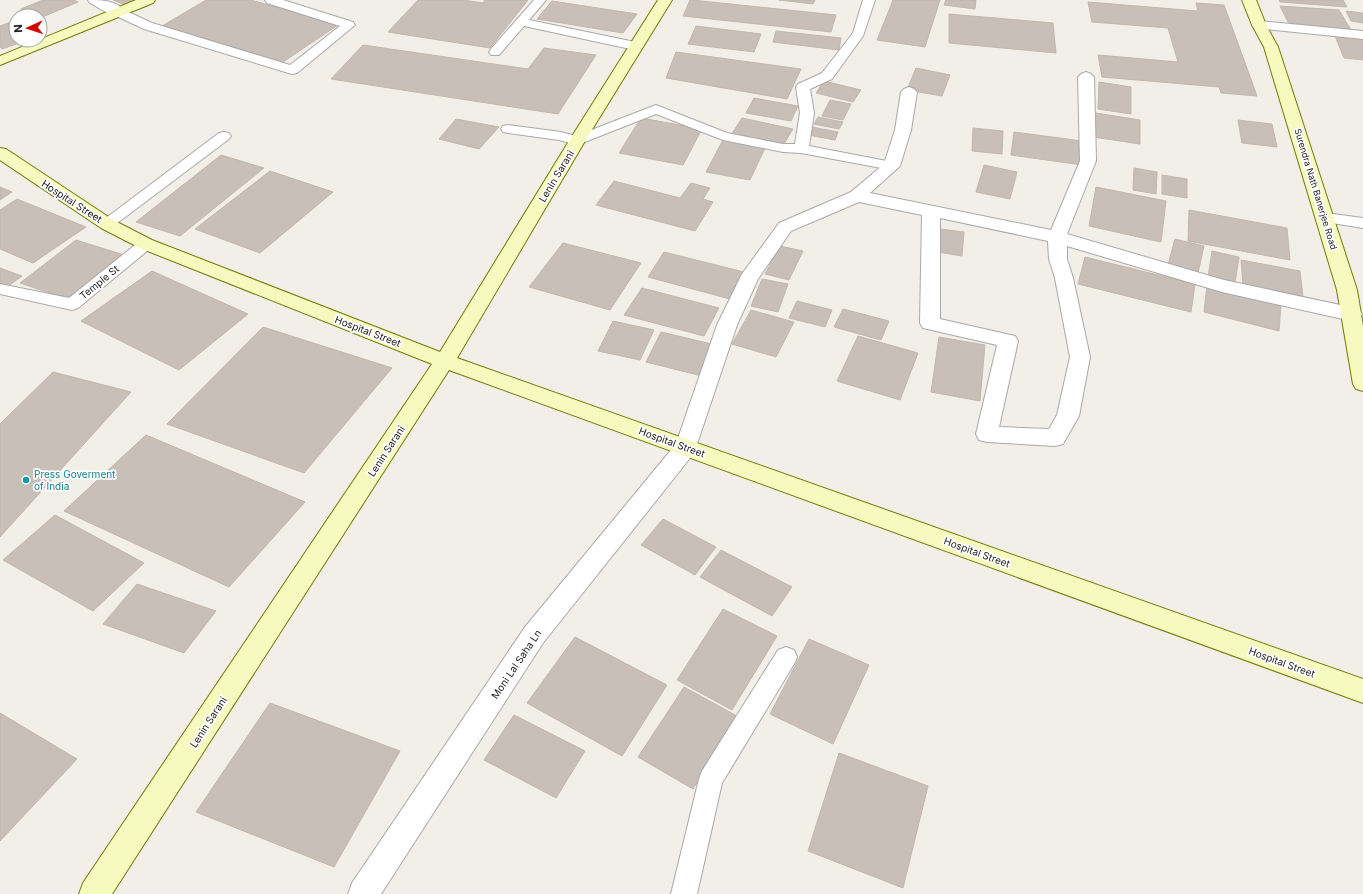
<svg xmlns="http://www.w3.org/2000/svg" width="1363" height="894" font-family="Inter,sans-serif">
<rect width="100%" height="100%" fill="#f2efe9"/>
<g fill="#c7bfb8" stroke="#c4b6ab">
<polygon points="43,0 74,0 78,2 40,18 40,16 35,16 21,9"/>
<polygon points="113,0 137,0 125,5"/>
<polygon points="206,0 251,0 338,25 283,62 162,26"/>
<polygon points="418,0 463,0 483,3 485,0 528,0 490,48 388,32"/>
<polygon points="690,0 692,0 836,15 831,32 683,16"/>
<polygon points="779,0 815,0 813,4"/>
<polygon points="893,0 940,0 925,47 877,40"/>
<polygon points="946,0 976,0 975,9 944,5"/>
<polygon points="1279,0 1343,0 1347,7 1280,2"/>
<polygon points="552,1 637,14 623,33 537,19"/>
<polygon points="1088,2 1198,11 1196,3 1224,5 1257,96 1221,93 1219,87 1102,77 1098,55 1178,62 1168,28 1092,22"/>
<polygon points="1280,6 1339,10 1351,30 1290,26"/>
<polygon points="1346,11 1363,13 1363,23 1351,21"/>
<polygon points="949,14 1053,23 1056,53 949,43"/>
<polygon points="16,20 16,40 28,40 2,49 0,47 0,26"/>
<polygon points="696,26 761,34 754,52 688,44"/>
<polygon points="776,31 841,38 839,50 773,42"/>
<polygon points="1335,36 1363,39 1363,60 1344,58"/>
<polygon points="363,45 528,69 544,48 596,55 558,114 331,79"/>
<polygon points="676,52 801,69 787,99 666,78"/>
<polygon points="916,68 950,75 942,96 907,90"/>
<polygon points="824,81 861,90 853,102 816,93"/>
<polygon points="1099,82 1131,87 1131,114 1098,109"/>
<polygon points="754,98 798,106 791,121 746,113"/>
<polygon points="830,100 851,104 843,120 822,116"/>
<polygon points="1096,113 1140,120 1140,144 1093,137"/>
<polygon points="818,117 843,122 839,129 814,124"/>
<polygon points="641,118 702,129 683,165 619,153"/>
<polygon points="742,118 793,129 782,147 731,135"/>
<polygon points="456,119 499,127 479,149 439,139"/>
<polygon points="1238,120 1272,124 1277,147 1242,143"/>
<polygon points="812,127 838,132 835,140 808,135"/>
<polygon points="973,128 1003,131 1002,154 972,151"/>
<polygon points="1014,132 1082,141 1082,165 1011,155"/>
<polygon points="724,138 766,146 750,180 706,172"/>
<polygon points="221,155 264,168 180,236 136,222"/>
<polygon points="984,165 1017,172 1010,199 976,192"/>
<polygon points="1134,168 1157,172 1156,194 1133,190"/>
<polygon points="270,171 333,192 260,253 195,229"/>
<polygon points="1162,175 1187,179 1187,198 1162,194"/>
<polygon points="614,181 680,198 691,183 710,188 703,199 713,202 695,231 596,205"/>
<polygon points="0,187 12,192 0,200"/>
<polygon points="1096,187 1166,201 1161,242 1089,226"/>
<polygon points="17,199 86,227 33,263 0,249 0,210"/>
<polygon points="1189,210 1287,228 1290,260 1188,241"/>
<polygon points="940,229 964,232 962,256 938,252"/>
<polygon points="1175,239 1204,246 1198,273 1168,265"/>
<polygon points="76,240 137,259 82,304 20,283"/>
<polygon points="563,243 641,263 610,310 529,287"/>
<polygon points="780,246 803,251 789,280 765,274"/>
<polygon points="1212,251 1239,257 1235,283 1208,277"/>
<polygon points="664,252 744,272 730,299 648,277"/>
<polygon points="1085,257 1195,284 1191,312 1078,284"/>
<polygon points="1241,260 1300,271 1303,297 1243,285"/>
<polygon points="0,268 22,276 0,292"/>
<polygon points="152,271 248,314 179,370 81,321"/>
<polygon points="762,279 788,284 778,312 751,306"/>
<polygon points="1207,286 1281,305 1279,331 1204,312"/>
<polygon points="642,288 719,308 704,336 624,315"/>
<polygon points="797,301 832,310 825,327 789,318"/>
<polygon points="843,309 889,321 881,340 834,327"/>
<polygon points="751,310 794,322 776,357 732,344"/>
<polygon points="613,321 654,330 640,360 598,351"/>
<polygon points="263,327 392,368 304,473 167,424"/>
<polygon points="661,332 716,345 702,376 646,362"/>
<polygon points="858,336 918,353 900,400 837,381"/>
<polygon points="939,337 985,345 980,401 931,392"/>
<polygon points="53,372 131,392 0,537 0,424"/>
<polygon points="146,435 305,502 229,587 64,511"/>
<polygon points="55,515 144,563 93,611 3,560"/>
<polygon points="663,519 716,547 695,575 641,545"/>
<polygon points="721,550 792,587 772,616 700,577"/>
<polygon points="137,584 216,611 184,653 103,624"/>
<polygon points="723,609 777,636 732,710 677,680"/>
<polygon points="575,637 667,685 622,756 527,703"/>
<polygon points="809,639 869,665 833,744 770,714"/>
<polygon points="684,687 737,716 693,789 638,757"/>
<polygon points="270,703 400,751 334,867 196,812"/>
<polygon points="0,713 77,759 0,841"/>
<polygon points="514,715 585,751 556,798 484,760"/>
<polygon points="839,753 928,786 903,888 808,851"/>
</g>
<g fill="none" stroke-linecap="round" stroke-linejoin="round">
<defs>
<g id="lane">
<polygon points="265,0 283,0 353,22 355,25 297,73 292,74 144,29 114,15 112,12 114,9 122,9 152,23 290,65 340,26 267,3"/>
<polygon points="534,0 546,0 529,20 635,42 639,43 641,46 639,49 635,50 524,26 499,55 491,55 489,52 491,49"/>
<polygon points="863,0 875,0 863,36 832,79 810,89 814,113 809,146 897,163 899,166 897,169 892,170 801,153 783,152 723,140 656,114 577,145 559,140 508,133 503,132 501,129 503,126 508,125 561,132 576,136 656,105 727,133 783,144 795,144 800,113 796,87 798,84 822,73 853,33"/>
<polygon points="224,132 229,133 231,136 229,139 112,227 107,229 102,227 99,224 102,221 219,133"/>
<polygon points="1325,213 1363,218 1363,228 1320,221 1317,218 1320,215"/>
<polygon points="146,239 152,241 154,244 152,247 78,308 72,310 0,294 0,284 69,298 140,241"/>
<polygon points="786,647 794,650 797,657 794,664 722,783 697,894 671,894 699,779 702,771 778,650"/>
</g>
<g id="street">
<path d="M88 0C101 0 117 0 125 12L123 15C112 18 100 8 90 3Z"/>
<polygon points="1259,21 1363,31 1363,39 1254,28 1252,25 1254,22"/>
<path d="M1086 72 1091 74 1094 77 1096 161 1067 234 1224 280 1359 309 1362 314 1359 319 1352 321 1222 292 1067 246V259L1073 278 1090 357 1079 416 1063 444 1055 446 987 442 979 440 976 434 997 345 923 328 920 323 922 215 859 202 791 231 758 279 737 325 694 453 543 643 381 894H348L352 883 525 627 676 444 717 325 742 274 779 223 851 192 884 164 895 130 901 92 904 89 909 87 914 89 917 92 911 130 900 166 870 193 1051 230 1080 161 1078 77 1081 74ZM940 218 1048 241 1049 259 1055 278 1070 357 1057 415 1049 429 999 427 1018 341 1015 336 940 319Z"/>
</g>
<g id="secondary">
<polygon points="136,0 155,0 153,3 0,65 0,56"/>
<polygon points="658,0 672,0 585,141 457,358 1363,679 1363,703 449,370 112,894 79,894 83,883 432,364 140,248 101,228 0,160 0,148 6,149 113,220 152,240 440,352 569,141"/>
<polygon points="1242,0 1256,0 1266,25 1278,47 1357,290 1363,326 1363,391 1356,389 1353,384 1337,290 1264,47 1252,25"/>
</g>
</defs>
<use href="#lane" stroke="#a9a9a9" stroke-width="2"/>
<use href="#street" stroke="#a9a9a9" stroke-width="2"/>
<use href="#secondary" stroke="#707d05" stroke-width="2"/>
<use href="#lane" fill="#fff" fill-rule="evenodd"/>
<use href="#street" fill="#fff" fill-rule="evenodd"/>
<use href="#secondary" fill="#f7fabf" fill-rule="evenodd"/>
</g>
<circle fill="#0f9aa8" stroke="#fff" stroke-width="1.5" cx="26" cy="480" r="4"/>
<g text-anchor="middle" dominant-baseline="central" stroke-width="3.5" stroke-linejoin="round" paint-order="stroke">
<g font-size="9" fill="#222" stroke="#fff">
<text transform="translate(1316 189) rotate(73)">Surendra Nath Banerjee Road</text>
</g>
<g font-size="10" fill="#222" stroke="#fff">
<text transform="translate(556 176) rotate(-59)">Lenin Sarani</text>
<text transform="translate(72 201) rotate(33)">Hospital Street</text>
<text transform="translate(99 282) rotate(-39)">Temple St</text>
<text transform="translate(368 331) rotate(21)">Hospital Street</text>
<text transform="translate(672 442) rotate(20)">Hospital Street</text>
<text transform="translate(386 451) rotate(-57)">Lenin Sarani</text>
<text transform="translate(977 552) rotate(20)">Hospital Street</text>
<text transform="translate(1282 662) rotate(20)">Hospital Street</text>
<text transform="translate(516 664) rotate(-56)">Moni Lal Saha Ln</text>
<text transform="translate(208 722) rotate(-57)">Lenin Sarani</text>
</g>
<g font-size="10" fill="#0d838f" stroke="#fff" text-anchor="start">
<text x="34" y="474">Press Goverment<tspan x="34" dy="12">of India</tspan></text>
</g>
</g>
<g transform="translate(28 28) rotate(267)"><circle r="19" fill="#ffffff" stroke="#a7a7a7"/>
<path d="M0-3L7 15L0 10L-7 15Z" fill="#d40000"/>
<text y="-6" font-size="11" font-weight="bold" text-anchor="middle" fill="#222222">N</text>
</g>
</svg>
